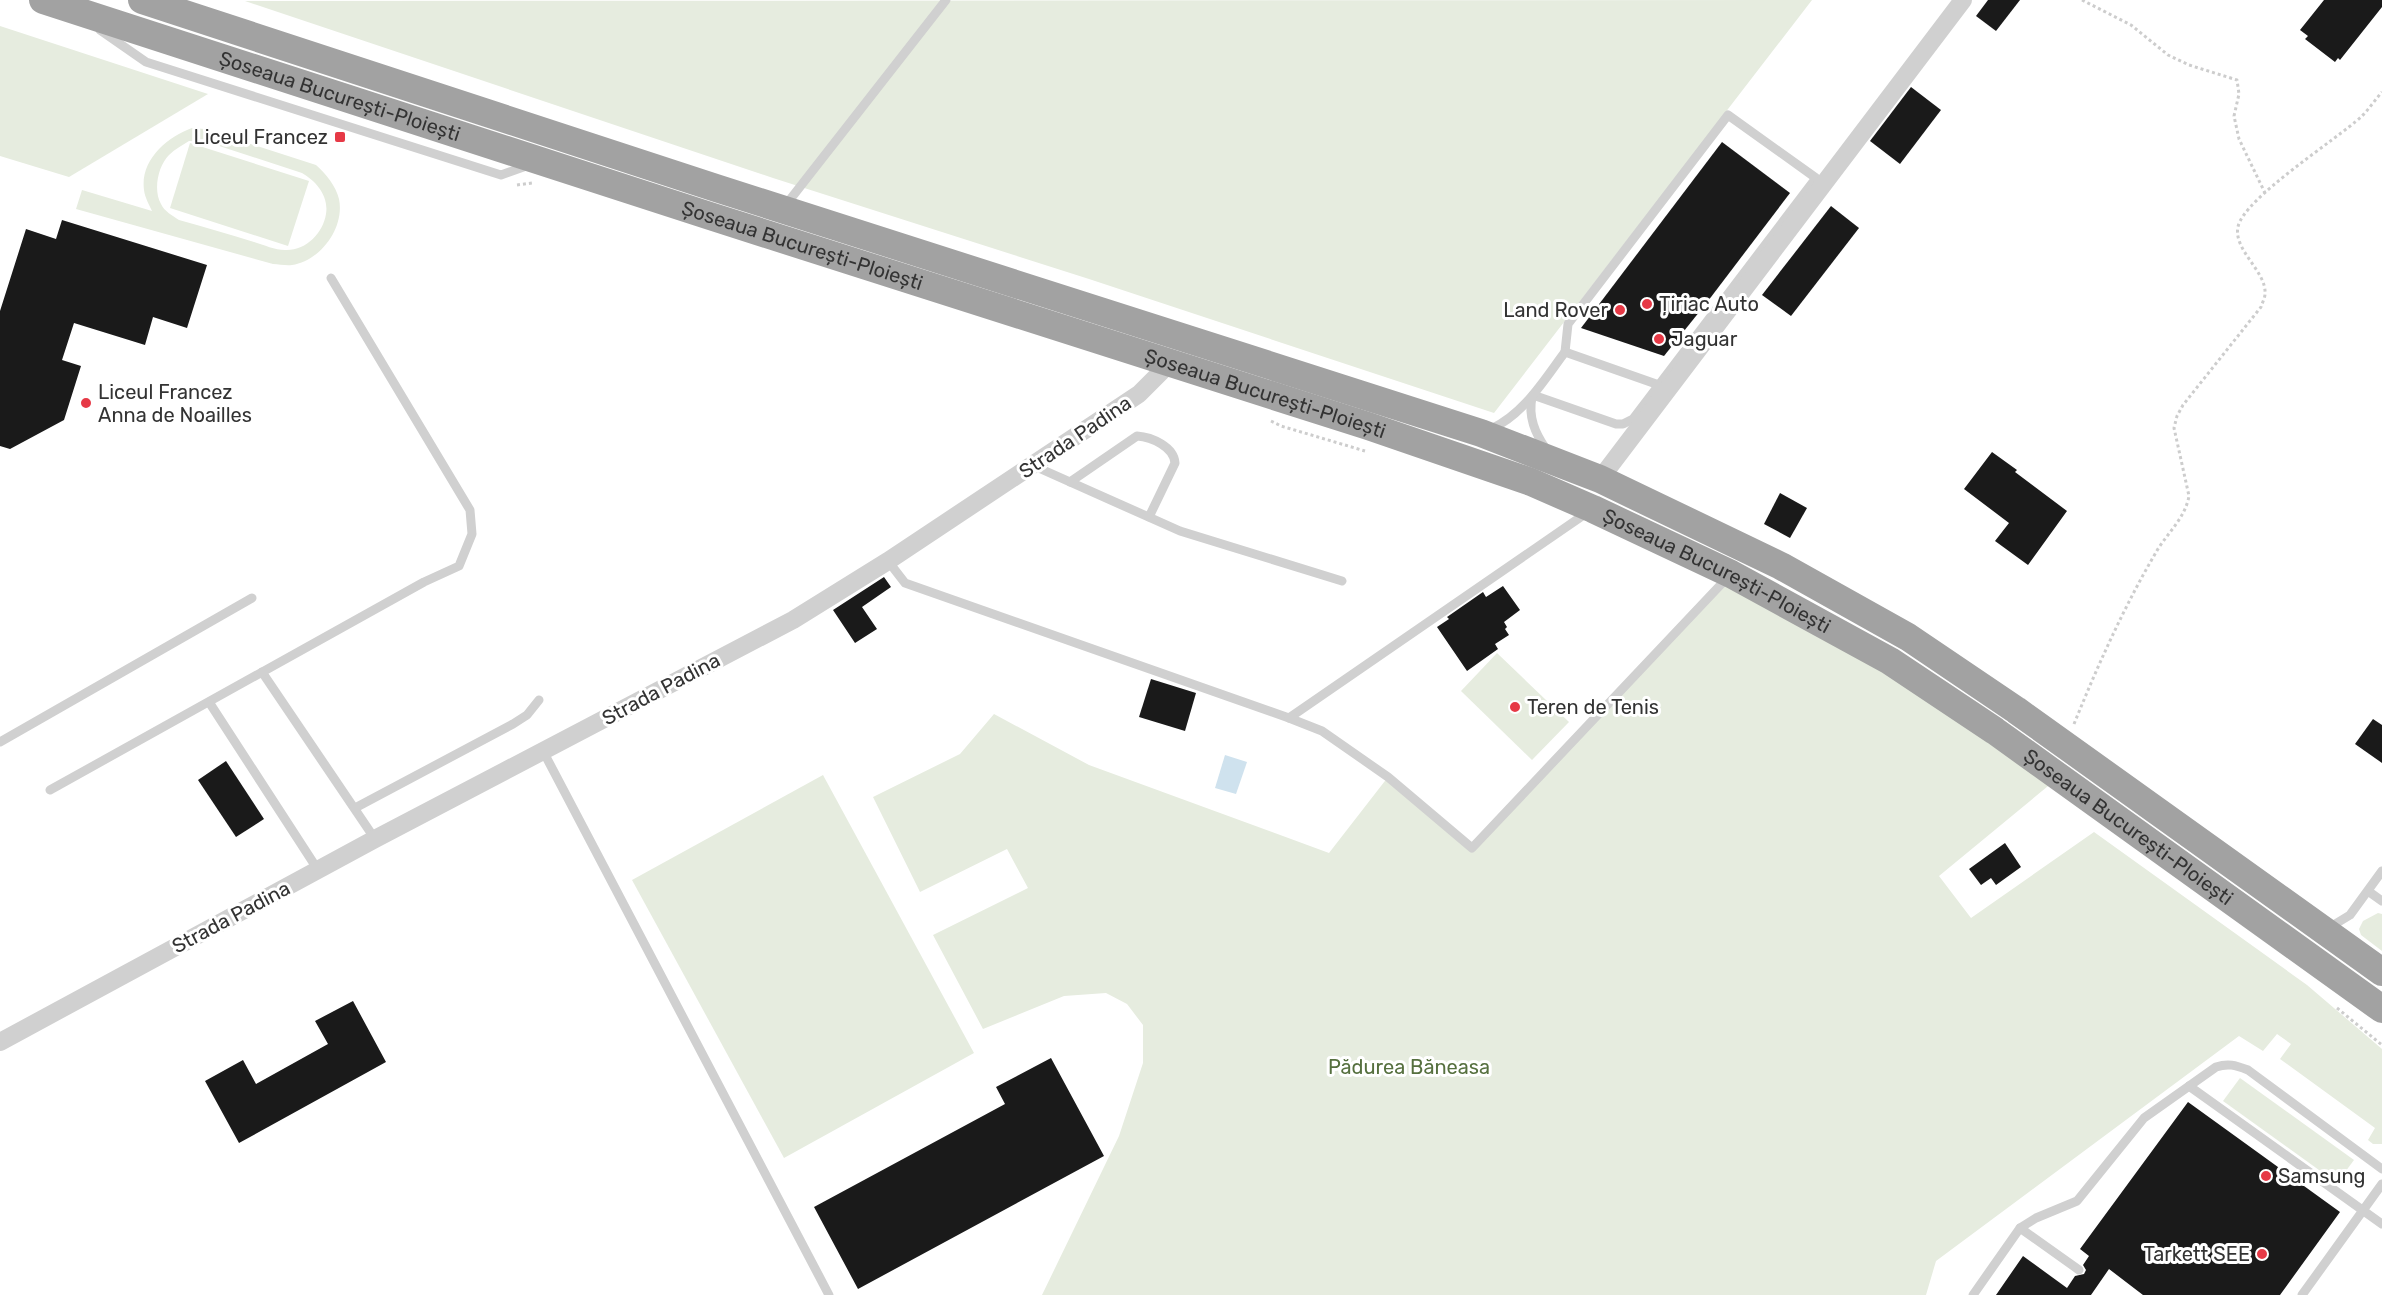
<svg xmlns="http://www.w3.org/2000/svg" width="2382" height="1295" font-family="Rubik,sans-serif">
<rect width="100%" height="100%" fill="#fff"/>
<g fill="#e6ecdf" fill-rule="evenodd">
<polygon points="1812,0 1494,413 1089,279 773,178 245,1"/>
<polygon points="0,26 208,94 69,177 0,156"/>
<path d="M192 128 204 129 316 165C326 174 336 186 339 199 345 228 320 261 292 265 286 266 279 264 273 264L76 209 82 190 152 211C149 204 145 198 144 190 140 160 167 137 192 128ZM189 141 207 142 302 173C316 181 329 196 326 214 323 233 306 251 285 250 275 250 264 245 254 242 229 234 204 227 179 220 173 216 164 211 161 204 153 190 158 166 169 155 175 149 183 145 189 141Z"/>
<polygon points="190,143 309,181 288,246 170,208"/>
<polygon points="1731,574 2059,777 1939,876 1971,918 2094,832 2307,985 2382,1049 2382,1144 2373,1144 2368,1140 2375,1128 2280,1059 2291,1044 2277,1034 2263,1051 2239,1036 1936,1261 1926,1295 1042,1295 1119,1136 1143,1063 1143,1025 1127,1004 1106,993 1064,996 983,1029 933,935 1028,888 1007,849 920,892 873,797 960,754 994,714 1089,765 1329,853 1388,777 1473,848"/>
<polygon points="1497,653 1569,722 1532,760 1461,691"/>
<polygon points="823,775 974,1053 784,1158 632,880"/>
<polygon points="2378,913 2382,914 2382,951 2361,935 2359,929 2363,921"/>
<polygon points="2240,1078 2354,1160 2337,1183 2223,1101"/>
</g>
<polygon fill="#cfe2ee" points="1225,755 1247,762 1236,794 1215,788"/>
<g fill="#1a1a1a">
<polygon points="1988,0 2020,0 1996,31 1976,16"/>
<polygon points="2324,0 2382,0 2382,7 2340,60 2338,58 2335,62 2305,39 2308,36 2300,30"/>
<polygon points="1911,87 1941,110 1900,164 1870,141"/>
<polygon points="1722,142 1790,193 1708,301 1664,356 1581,328"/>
<polygon points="1831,206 1859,228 1791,316 1762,295"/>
<polygon points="62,220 207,265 187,328 153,317 145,345 74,323 62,360 81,366 64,420 10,449 0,446 0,311 26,229 56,239"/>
<polygon points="1992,452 2017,470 2015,472 2067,511 2028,565 1995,541 2009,523 1964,489"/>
<polygon points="1780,493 1807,508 1790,538 1764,524"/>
<polygon points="884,577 891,587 862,607 877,629 855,643 833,610"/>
<polygon points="1503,586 1520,610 1504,622 1507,627 1505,629 1509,635 1495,644 1498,649 1467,671 1437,627 1449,619 1447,617 1483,592 1486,597"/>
<polygon points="1151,679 1196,693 1185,731 1139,717"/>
<polygon points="2373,719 2382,725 2382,763 2355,744"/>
<polygon points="226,761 264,819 236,837 198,780"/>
<polygon points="2005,843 2021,867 1996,885 1991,878 1981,885 1969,869"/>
<polygon points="353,1001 386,1062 239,1143 205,1081 243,1060 256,1084 328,1044 315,1021"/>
<polygon points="1051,1058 1104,1156 858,1289 814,1207 1005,1104 996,1087"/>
<polygon points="2188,1102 2340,1212 2280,1295 2143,1295 2109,1269 2091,1295 1996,1295 2023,1256 2067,1288 2075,1276 2084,1274 2086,1270 2083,1265 2089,1256 2080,1249"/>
</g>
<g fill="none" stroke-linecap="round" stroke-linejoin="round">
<g stroke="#cdcdcd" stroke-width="3" stroke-dasharray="3 3" stroke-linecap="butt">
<polyline points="2082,0 2131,25 2168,55 2189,65 2237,80 2239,94 2234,116 2239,139 2265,193"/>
<polyline points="517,185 532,183"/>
<polyline points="1271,421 1281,426 1365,451"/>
<path d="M2074 724C2098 665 2123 609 2155 554 2166 534 2185 519 2189 496L2174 428 2177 416 2183 405 2261 307C2262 303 2265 298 2265 294 2267 272 2233 250 2238 227 2243 199 2337 139 2361 117 2369 109 2375 100 2382 92"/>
<polyline points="2337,1008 2382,1045"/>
</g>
<g stroke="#d0d0d0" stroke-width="9">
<polyline points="100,30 146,62 501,175 529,165"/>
<polyline points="785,206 946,0"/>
<polyline points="1533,395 1616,424 1623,424 1633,419 1816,178 1728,115 1568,324 1565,352"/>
<path d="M1532 397C1528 417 1535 433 1546 449"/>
<path d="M1491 429C1524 414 1544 380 1565 352L1659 385"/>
<polyline points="1032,465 1180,531 1342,581"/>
<path d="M1070 482 1137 436C1152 437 1174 447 1175 463L1149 517"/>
<polyline points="888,561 905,583 1289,718 1588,512"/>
<polyline points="262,672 375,839"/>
<polyline points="209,702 318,870"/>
<polyline points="1289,718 1322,731 1388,777 1472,848 1727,578"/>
<polyline points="0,742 252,598"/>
<polyline points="543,751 829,1295"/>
<polyline points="50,790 424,582 459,566 472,534 470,510 331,278"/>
<polyline points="355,808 513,724 527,715 539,700"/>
<polyline points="2368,891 2382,901"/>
<polyline points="2327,929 2350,915 2382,871"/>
<polyline points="2189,1086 2382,1224"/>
<polyline points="2020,1228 2079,1270"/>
<path d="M1973 1295 2020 1228 2036 1218 2077 1201 2144 1118 2216 1067C2228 1063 2235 1065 2248 1070L2382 1169"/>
<polyline points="2302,1295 2382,1184"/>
</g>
<g stroke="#d0d0d0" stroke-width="18">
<polyline points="1600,479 1963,0"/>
<polyline points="0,1042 375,839 793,620 888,561 1139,394 1170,363"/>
</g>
<g stroke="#a2a2a2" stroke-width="28">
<path id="s1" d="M43 0 710 216 1368 426 1531 482 1593 509 1731 574 1890 661 1995 731 2382 1009"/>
<polyline points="142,0 716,188 1481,433 1600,479 1781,566 1908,637 2016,710 2382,972"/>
</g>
</g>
<g fill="#e63946" stroke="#fff" stroke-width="2">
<rect x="334" y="131" width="12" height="12" rx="3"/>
<circle cx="1647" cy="304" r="6"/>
<circle cx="1620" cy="310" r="6"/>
<circle cx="1659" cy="339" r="6"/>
<circle cx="86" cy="403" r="6"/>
<circle cx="1515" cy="707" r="6"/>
<circle cx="2266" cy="1176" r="6"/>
<circle cx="2262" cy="1254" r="6"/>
</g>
<g text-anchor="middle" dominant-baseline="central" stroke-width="6" stroke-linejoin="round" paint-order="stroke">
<g font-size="20" fill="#333" stroke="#fff">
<text stroke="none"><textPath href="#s1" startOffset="312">Șoseaua București-Ploiești</textPath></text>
<text stroke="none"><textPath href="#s1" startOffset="798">Șoseaua București-Ploiești</textPath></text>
<text stroke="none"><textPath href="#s1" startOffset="1284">Șoseaua București-Ploiești</textPath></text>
<text transform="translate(1075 437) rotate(-34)">Strada Padina</text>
<text stroke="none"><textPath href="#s1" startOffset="1770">Șoseaua București-Ploiești</textPath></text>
<text transform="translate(661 689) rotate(-28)">Strada Padina</text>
<text stroke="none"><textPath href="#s1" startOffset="2256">Șoseaua București-Ploiești</textPath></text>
<text transform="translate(231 917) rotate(-28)">Strada Padina</text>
</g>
<g font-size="20" fill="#333" stroke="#fff" text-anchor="start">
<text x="328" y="137" text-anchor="end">Liceul Francez</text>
<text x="1659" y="304">Țiriac Auto</text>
<text x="1608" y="310" text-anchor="end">Land Rover</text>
<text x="1671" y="339">Jaguar</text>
<text x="98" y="392">Liceul Francez<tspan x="98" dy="23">Anna de Noailles</tspan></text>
<text x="1527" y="707">Teren de Tenis</text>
<text x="2278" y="1176">Samsung</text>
<text x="2250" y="1254" text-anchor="end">Tarkett SEE</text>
</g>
<g font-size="20" fill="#56703f" stroke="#fff">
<text x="1409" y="1067">Pădurea Băneasa</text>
</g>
</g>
</svg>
